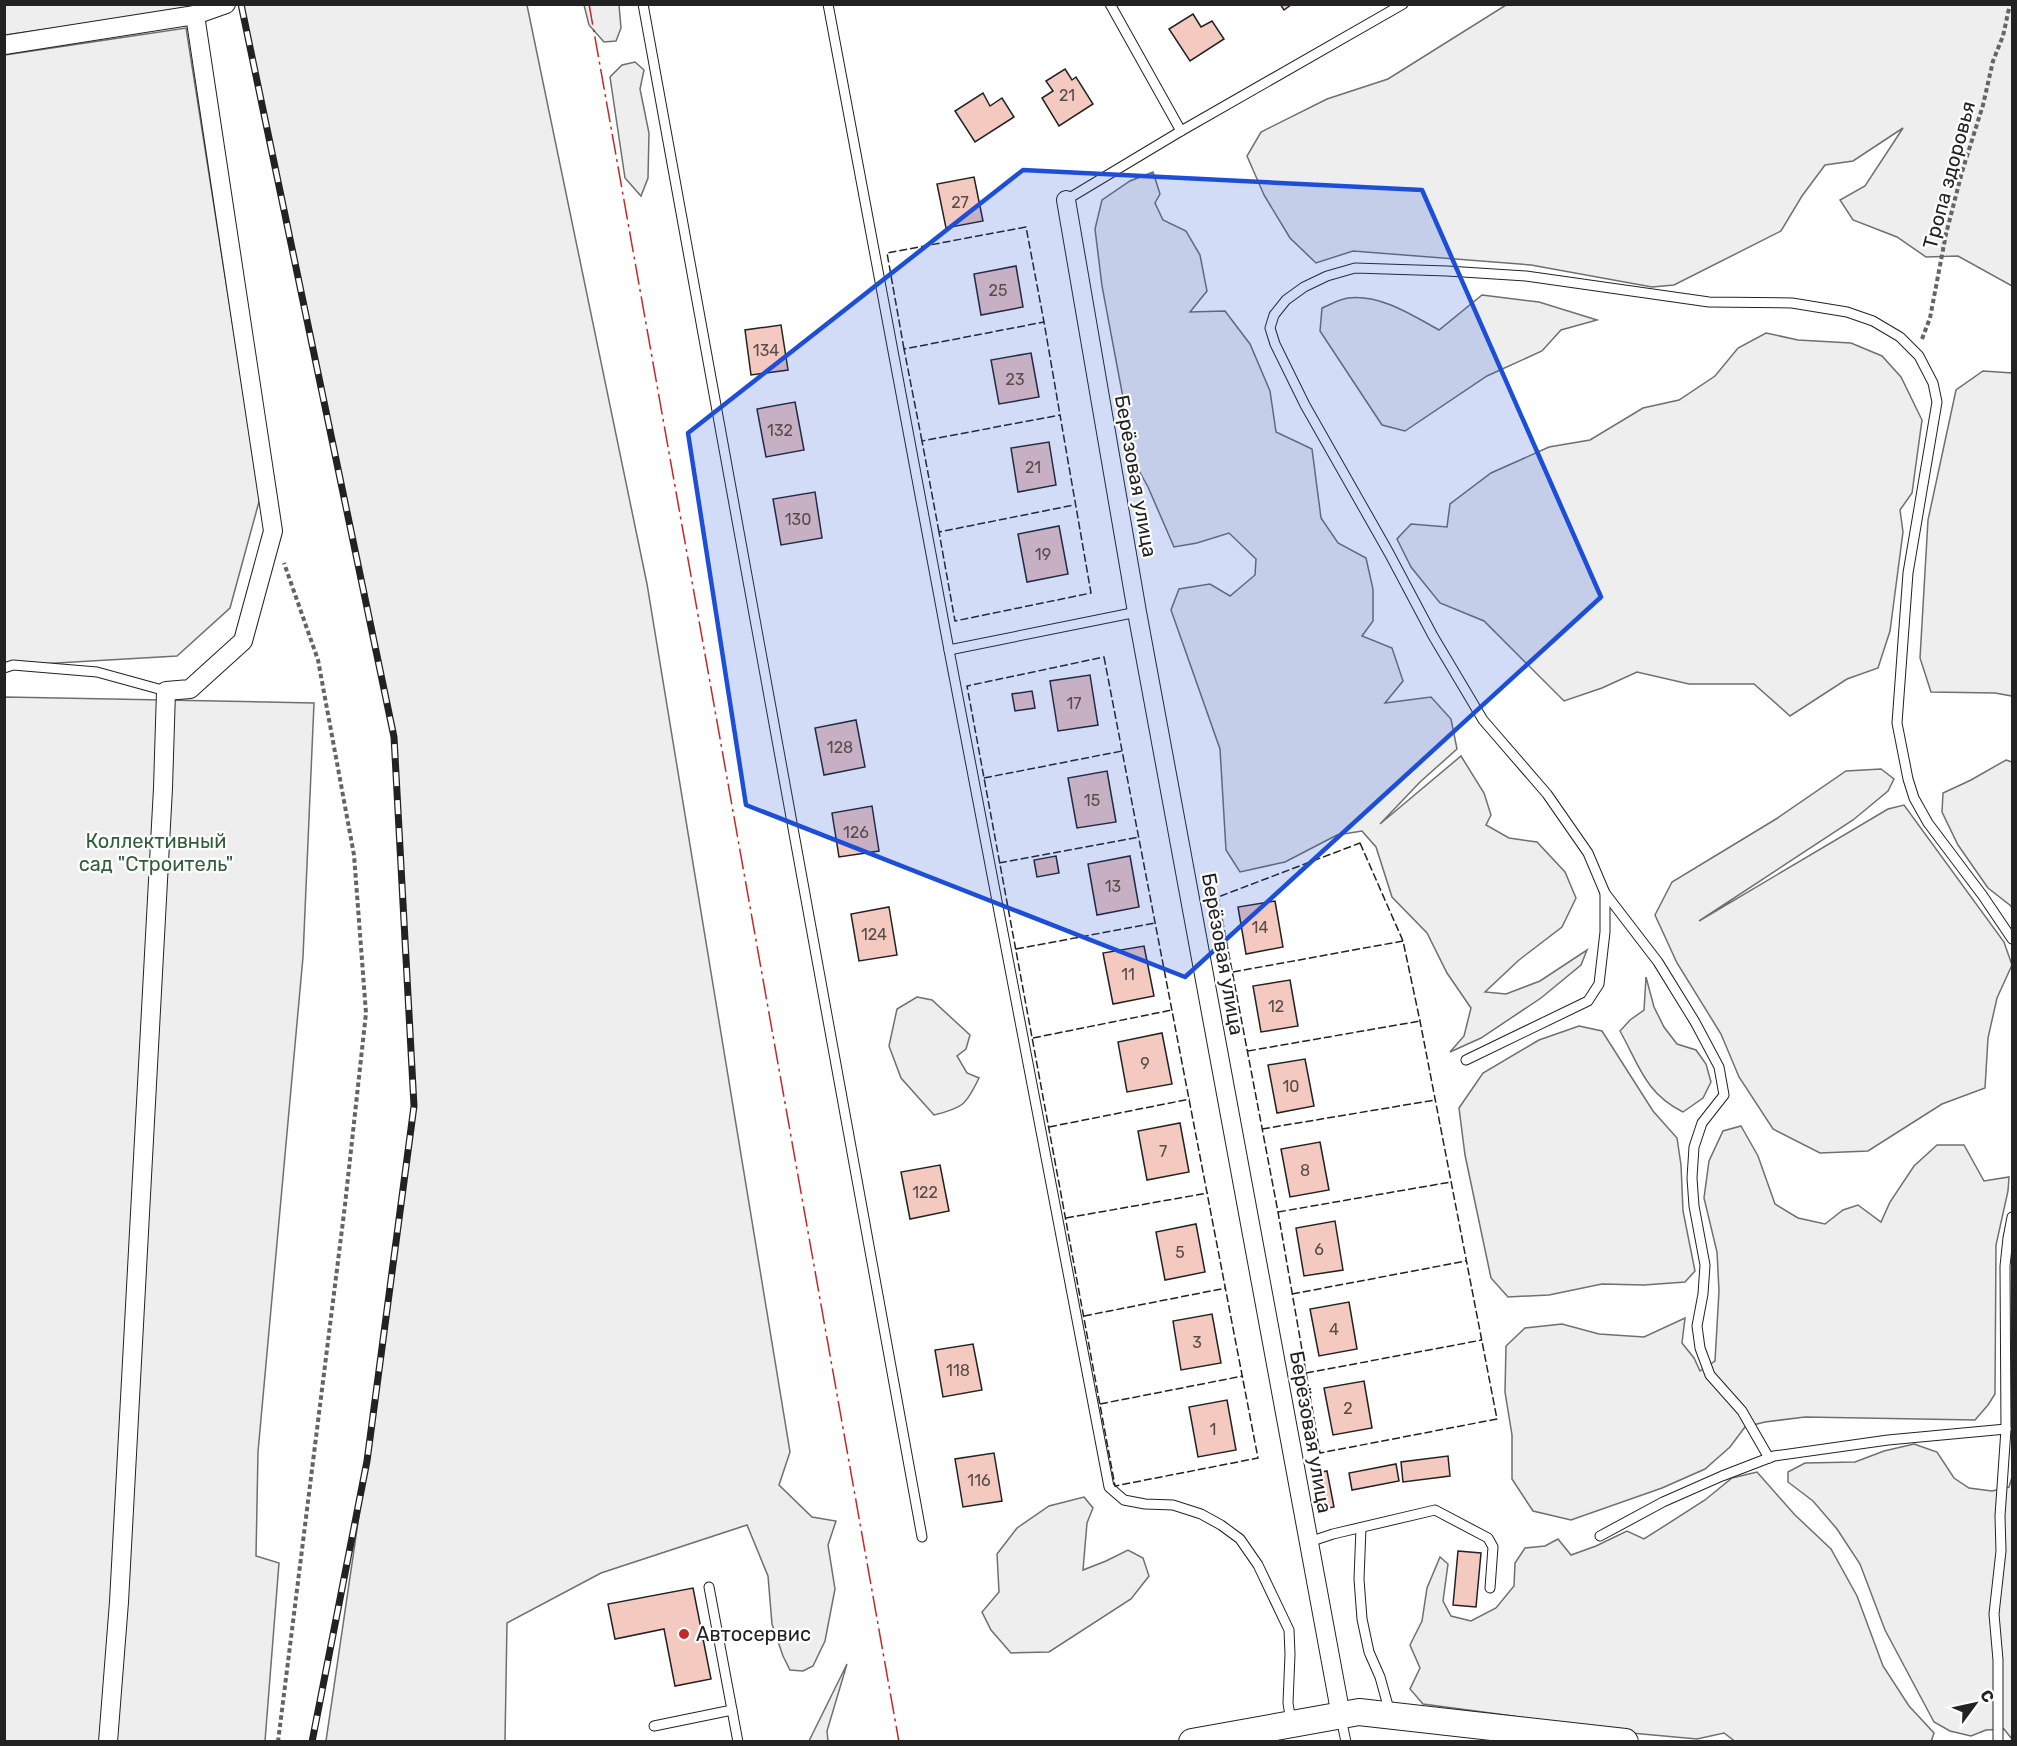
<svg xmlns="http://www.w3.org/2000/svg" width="2017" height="1746" font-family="Rubik,sans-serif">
<rect width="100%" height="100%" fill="#fff"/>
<g fill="#eee" stroke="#6f6f6f" stroke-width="1.5">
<polygon points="188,4 189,9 5,35 4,5"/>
<polygon points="241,5 527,5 647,584 790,1452 779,1485 812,1517 836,1521 828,1545 835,1589 825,1641 813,1666 803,1671 790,1670 783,1656 772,1624 768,1576 747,1525 601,1573 507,1623 505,1741 326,1741 367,1461 414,1106 394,737"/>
<polygon points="584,5 619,5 621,28 616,41 604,42 589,25"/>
<polygon points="1506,5 2012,5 2012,286 1958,256 1926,257 1897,237 1853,220 1840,200 1865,186 1903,128 1853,161 1825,165 1802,196 1781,231 1674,285 1652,287 1531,265 1353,251 1316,263 1290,238 1264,195 1247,156 1261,132 1327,99 1388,79"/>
<polygon points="186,28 260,498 230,608 177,656 5,666 5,55"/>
<polygon points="635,62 644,70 640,89 649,133 648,178 641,196 625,178 610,77 622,65"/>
<polygon points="1153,172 1160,194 1155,203 1163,220 1186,231 1200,255 1207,291 1190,312 1225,311 1250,344 1270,391 1276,432 1312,449 1321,518 1338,543 1366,558 1373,589 1373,621 1362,636 1392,648 1403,681 1385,703 1431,697 1451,719 1457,749 1420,782 1380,824 1461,756 1484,793 1491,815 1486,825 1509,838 1537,842 1565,872 1576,898 1562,927 1519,960 1485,992 1506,994 1540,981 1587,950 1581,965 1541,998 1481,1038 1450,1052 1464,1036 1471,1008 1447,973 1427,933 1392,897 1376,847 1362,831 1337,835 1285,862 1240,872 1226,850 1220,749 1171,610 1179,589 1210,584 1230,596 1255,575 1256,559 1229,533 1197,543 1174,547 1148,487 1133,460 1128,424 1102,286 1095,229 1102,200 1130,181"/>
<path d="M1482 295 1539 302 1597 320 1561 330 1542 351 1487 376 1405 431 1382 425 1320 331 1322 308C1330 305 1339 299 1348 298 1380 294 1412 315 1439 330Z"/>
<polygon points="1766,333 1798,340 1851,343 1882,356 1901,377 1922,420 1912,493 1900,510 1903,532 1890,631 1878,668 1847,679 1790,716 1754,684 1689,684 1637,672 1602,688 1564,701 1484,621 1440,603 1411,567 1397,539 1411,524 1447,527 1450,504 1491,473 1549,447 1590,440 1643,408 1679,400 1715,376 1738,348"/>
<polygon points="1983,371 2012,373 2012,696 1995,693 1931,692 1920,658 1928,520 1956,390"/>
<polygon points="5,697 314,703 303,957 258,1452 256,1556 279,1563 265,1741 5,1742"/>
<polygon points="2006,760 2012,762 2012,909 2011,906 1988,888 1958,845 1942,812 1943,793 1971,780"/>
<polygon points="1881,769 1894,779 1888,791 1853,820 1699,921 1888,809 1904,805 2004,942 2012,965 1997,998 1988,1038 1985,1088 1942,1104 1868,1151 1820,1153 1773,1129 1739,1077 1721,1034 1677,963 1655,915 1672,882 1776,819 1846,771"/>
<path d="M1646 977 1654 1007 1664 1027 1677 1044 1696 1050 1706 1064 1711 1082 1703 1098 1683 1112C1645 1093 1639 1065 1620 1031L1630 1020 1644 1010Z"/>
<path d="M917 997 932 1000 970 1035 966 1049 957 1056 967 1073 979 1078C966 1105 963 1108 934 1115L901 1078 889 1046 897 1009Z"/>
<polygon points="1579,1026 1602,1031 1653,1111 1677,1138 1681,1165 1683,1211 1695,1271 1685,1282 1644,1285 1602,1284 1549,1295 1508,1297 1491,1278 1465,1155 1459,1108 1483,1073 1539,1040"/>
<polygon points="1741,1126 1758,1156 1775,1204 1798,1218 1825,1224 1843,1210 1858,1205 1881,1222 1890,1202 1914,1166 1937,1145 1964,1145 1984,1181 2009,1177 2008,1191 1996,1245 1995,1394 1988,1405 1975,1420 1805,1417 1765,1422 1745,1427 1730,1447 1705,1469 1662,1488 1571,1520 1533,1511 1512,1479 1512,1435 1505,1392 1506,1346 1525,1328 1562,1324 1599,1334 1644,1337 1685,1318 1682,1343 1694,1358 1700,1371 1715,1361 1719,1291 1717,1252 1704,1198 1709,1161 1723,1131"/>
<polygon points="1914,1444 1937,1452 1954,1478 1969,1488 1992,1491 2009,1487 2012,1477 2012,1739 2004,1729 1986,1730 1971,1736 1950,1731 1934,1722 1885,1630 1860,1564 1837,1529 1813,1501 1788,1482 1788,1472 1805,1463 1855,1462 1884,1451"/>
<polygon points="1757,1472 1795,1515 1831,1549 1857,1596 1883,1666 1909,1706 1934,1733 1931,1742 1736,1742 1724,1733 1697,1739 1609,1731 1513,1716 1423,1704 1410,1689 1420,1668 1410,1645 1422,1621 1427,1588 1440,1557 1448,1564 1443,1601 1451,1616 1471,1621 1496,1608 1514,1586 1515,1563 1525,1548 1545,1546 1558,1539 1571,1555 1596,1546 1627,1531 1644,1539 1705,1500 1732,1478"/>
<polygon points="1084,1497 1093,1508 1087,1523 1083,1570 1106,1561 1128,1550 1143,1558 1149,1576 1131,1599 1049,1652 1011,1653 991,1630 982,1612 999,1592 997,1554 1017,1528 1049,1506"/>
<polygon points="847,1664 827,1731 828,1741 809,1741"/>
</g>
<g fill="#f3c9c0" stroke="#222" stroke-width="1.5">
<polygon points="1280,4 1292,4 1284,10"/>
<polygon points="1193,14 1201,27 1212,21 1224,39 1190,61 1169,29"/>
<polygon points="1065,69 1072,80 1076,77 1093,104 1059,126 1042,98 1053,91 1046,81"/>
<polygon points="983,93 990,106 1002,98 1014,117 975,142 955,111"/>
<polygon points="974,177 983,221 946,228 937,184"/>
<polygon points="1016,266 1023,307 981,315 974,274"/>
<polygon points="781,325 788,370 751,375 745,330"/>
<polygon points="1031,353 1039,397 999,404 991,360"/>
<polygon points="795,402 804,450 766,457 757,409"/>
<polygon points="1049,442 1056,485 1018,492 1011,448"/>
<polygon points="815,492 822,538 781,545 773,499"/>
<polygon points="1059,526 1068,574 1027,582 1018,534"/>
<polygon points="1090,675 1098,725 1058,731 1050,681"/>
<polygon points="1032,691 1035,708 1015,711 1012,694"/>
<polygon points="856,720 865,767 824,775 815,728"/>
<polygon points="1107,771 1116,822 1077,828 1068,778"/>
<polygon points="872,806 879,851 839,857 832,813"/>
<polygon points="1056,856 1059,873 1037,877 1034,860"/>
<polygon points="1130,856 1139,907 1097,915 1088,864"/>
<polygon points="1275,901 1283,947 1246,954 1238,907"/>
<polygon points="889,907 897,955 859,961 851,914"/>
<polygon points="1144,946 1154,996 1113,1004 1103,953"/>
<polygon points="1290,980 1298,1026 1261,1032 1253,986"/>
<polygon points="1162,1033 1172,1084 1127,1092 1118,1042"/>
<polygon points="1305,1059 1314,1106 1277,1113 1268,1065"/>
<polygon points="1180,1123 1189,1172 1147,1180 1138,1131"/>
<polygon points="1320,1142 1329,1190 1290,1197 1281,1149"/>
<polygon points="940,1165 949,1211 910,1219 901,1172"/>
<polygon points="1335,1221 1343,1270 1304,1276 1296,1228"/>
<polygon points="1196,1224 1205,1272 1165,1280 1156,1232"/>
<polygon points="1349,1302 1357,1349 1319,1356 1310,1309"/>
<polygon points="1212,1314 1221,1363 1181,1370 1173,1321"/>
<polygon points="973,1344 982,1390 943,1397 935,1350"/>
<polygon points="1364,1381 1372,1428 1333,1435 1324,1388"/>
<polygon points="1227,1400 1236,1450 1198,1457 1189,1407"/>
<polygon points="994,1453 1002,1501 963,1507 955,1459"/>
<polygon points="1448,1456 1450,1476 1403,1482 1401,1462"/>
<polygon points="1396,1464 1399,1481 1352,1490 1349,1473"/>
<polygon points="1327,1471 1334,1507 1318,1510 1312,1474"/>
<polygon points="1458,1551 1481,1553 1476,1607 1453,1605"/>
<polygon points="693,1588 711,1679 675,1686 664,1629 615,1639 608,1604"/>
</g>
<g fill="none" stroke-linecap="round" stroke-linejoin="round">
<defs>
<g id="lane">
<polyline points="643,4 922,1537"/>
<polyline points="828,4 949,650 1109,1487 1124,1500 1145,1504 1173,1505 1201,1514 1221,1525 1240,1539 1258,1565 1289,1630 1290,1654 1288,1703 1291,1722"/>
<polyline points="1110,4 1181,131"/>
<polyline points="1066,200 1181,131 1403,4"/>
<polyline points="949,650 1137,612"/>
<polyline points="4,668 13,665 97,672 166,691"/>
<polyline points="1605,893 1658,962 1695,1022 1719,1067 1724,1095 1702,1123 1694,1147 1692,1178 1694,1206 1705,1265 1703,1294 1697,1326 1700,1348 1710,1375 1742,1411 1769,1458"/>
<polyline points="1466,1060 1588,1001 1599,984 1605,932 1605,893 1588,853 1547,794 1483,720 1433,636 1389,553 1305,405 1275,344 1270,328 1274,315 1286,300 1304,287 1327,276 1355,268 1447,271 1526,276 1709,302 1792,303 1847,312 1873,321 1900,337 1919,356 1933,383 1937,402 1908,573 1897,723 1908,779 1914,798 1928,823 1983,896 2012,939"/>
<polyline points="1361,1528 1359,1579 1362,1619 1369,1652 1380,1677 1390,1713"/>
<polyline points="1600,1536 1663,1502 1722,1476 1774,1456 1888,1440 2006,1429"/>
<polyline points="1309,1542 1333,1534 1435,1510 1488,1538 1493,1547 1490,1588"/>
<polyline points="709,1587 738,1742"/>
<polyline points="1341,1718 1346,1742"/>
<polyline points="654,1726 732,1710"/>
<polyline points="1998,1742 1998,1660 1994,1614 2001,1551 2000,1516 2006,1429 2005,1266 2008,1238 2012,1217"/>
</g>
<g id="street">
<polyline points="4,45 195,15 226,4"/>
<polyline points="1066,200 1137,612 1341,1716"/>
<polyline points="108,1742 119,1602 163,788 166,691 190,689 243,641 273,531 195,15"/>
</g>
<polyline id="secondary" points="1192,1742 1359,1712 1625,1742"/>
</defs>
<use href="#lane" stroke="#222" stroke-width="11"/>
<use href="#street" stroke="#222" stroke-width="20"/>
<use href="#secondary" stroke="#222" stroke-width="28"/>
<g stroke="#646464" stroke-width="4" stroke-dasharray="4.5 3" stroke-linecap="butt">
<polyline points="1922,339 1930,318 1946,234 1962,172 1983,105 1993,61 2003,36 2010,4"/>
<polyline points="278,1742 345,1205 366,1013 354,855 318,660 284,563"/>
</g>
<use href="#lane" stroke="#fff" stroke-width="9"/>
<use href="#street" stroke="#fff" stroke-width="18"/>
<use href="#secondary" stroke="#fff" stroke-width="26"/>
<defs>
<polyline id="rail" points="241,4 394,737 414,1106 367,1461 312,1742"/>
</defs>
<use href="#rail" stroke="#222" stroke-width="7"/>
<use href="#rail" stroke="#fff" stroke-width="4.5" stroke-dasharray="14" stroke-linecap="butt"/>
<g stroke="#222" stroke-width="1.5" stroke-dasharray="8 3" stroke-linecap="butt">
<polyline points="904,349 887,253 1026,227 1044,322"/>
<polyline points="922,441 904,349 1044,322 1060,415"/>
<polyline points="939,532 922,441 1060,415 1091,593 955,621 939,532 1074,505"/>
<polygon points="1104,657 1258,1458 1115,1486 967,686"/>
<polyline points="984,778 1122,751"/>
<polygon points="1360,843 1403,941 1420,1021 1497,1419 1320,1453 1278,1212 1218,897"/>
<polyline points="999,863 1139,837"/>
<polyline points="1016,949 1155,923"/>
<polyline points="1233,972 1403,941"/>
<polyline points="1033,1038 1172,1010"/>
<polyline points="1248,1051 1420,1021"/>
<polyline points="1049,1127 1190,1099"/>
<polyline points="1262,1129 1435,1100"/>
<polyline points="1278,1212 1451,1182"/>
<polyline points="1066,1218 1208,1193"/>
<polyline points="1292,1294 1466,1261"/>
<polyline points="1084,1316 1226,1288"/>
<polyline points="1306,1373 1482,1340"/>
<polyline points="1100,1404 1243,1376"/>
</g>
<polyline stroke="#c62828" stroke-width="1.5" stroke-dasharray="21 4.5 3 4.5" stroke-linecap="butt" points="589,4 899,1742"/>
</g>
<path fill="#1d4ed8" fill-opacity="0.2" stroke="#1d4ed8" stroke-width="4.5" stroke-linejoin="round" d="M1023 170 1422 190 1601 597 1185 977 746 805 688 433Z"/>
<circle fill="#c62828" stroke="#fff" stroke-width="2" cx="684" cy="1634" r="6"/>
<g text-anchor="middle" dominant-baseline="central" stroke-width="4.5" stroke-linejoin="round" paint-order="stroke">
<g font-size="16" fill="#564c4a">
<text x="1067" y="95">21</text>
<text x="960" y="202">27</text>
<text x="998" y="290">25</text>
<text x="766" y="350">134</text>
<text x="1015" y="379">23</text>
<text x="780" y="430">132</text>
<text x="1033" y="467">21</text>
<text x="798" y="519">130</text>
<text x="1043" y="554">19</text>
<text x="1074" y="703">17</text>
<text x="840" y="747">128</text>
<text x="1092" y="800">15</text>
<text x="856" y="832">126</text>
<text x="1113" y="886">13</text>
<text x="1260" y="927">14</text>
<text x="874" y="934">124</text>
<text x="1128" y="974">11</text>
<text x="1276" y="1006">12</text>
<text x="1145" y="1063">9</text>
<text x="1291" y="1086">10</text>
<text x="1163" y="1151">7</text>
<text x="1305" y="1170">8</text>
<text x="925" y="1192">122</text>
<text x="1319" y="1249">6</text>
<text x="1180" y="1252">5</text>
<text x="1334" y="1329">4</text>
<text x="1197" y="1342">3</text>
<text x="958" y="1370">118</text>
<text x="1348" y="1408">2</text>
<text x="1213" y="1429">1</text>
<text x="979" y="1480">116</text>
</g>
<g font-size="20" fill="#222" stroke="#fff">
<text transform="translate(1949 175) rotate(-75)">Тропа здоровья</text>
<text transform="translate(1136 476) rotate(80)">Берёзовая улица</text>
<text transform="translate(1223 954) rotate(80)">Берёзовая улица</text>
<text transform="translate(1311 1432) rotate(80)">Берёзовая улица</text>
</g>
<g font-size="20" fill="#2f5e38" stroke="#fff">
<text x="156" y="841">Коллективный<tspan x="156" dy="23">сад "Строитель"</tspan></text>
</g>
<g font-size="20" fill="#222" stroke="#fff" text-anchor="start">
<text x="696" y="1634">Автосервис</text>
</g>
</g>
<rect width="2017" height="1746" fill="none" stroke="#222222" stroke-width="12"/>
<g transform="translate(1975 1704) rotate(57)" stroke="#ffffff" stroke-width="4.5" paint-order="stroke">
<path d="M0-4.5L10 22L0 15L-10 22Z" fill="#222222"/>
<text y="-9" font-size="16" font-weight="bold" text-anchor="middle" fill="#222222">С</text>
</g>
</svg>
